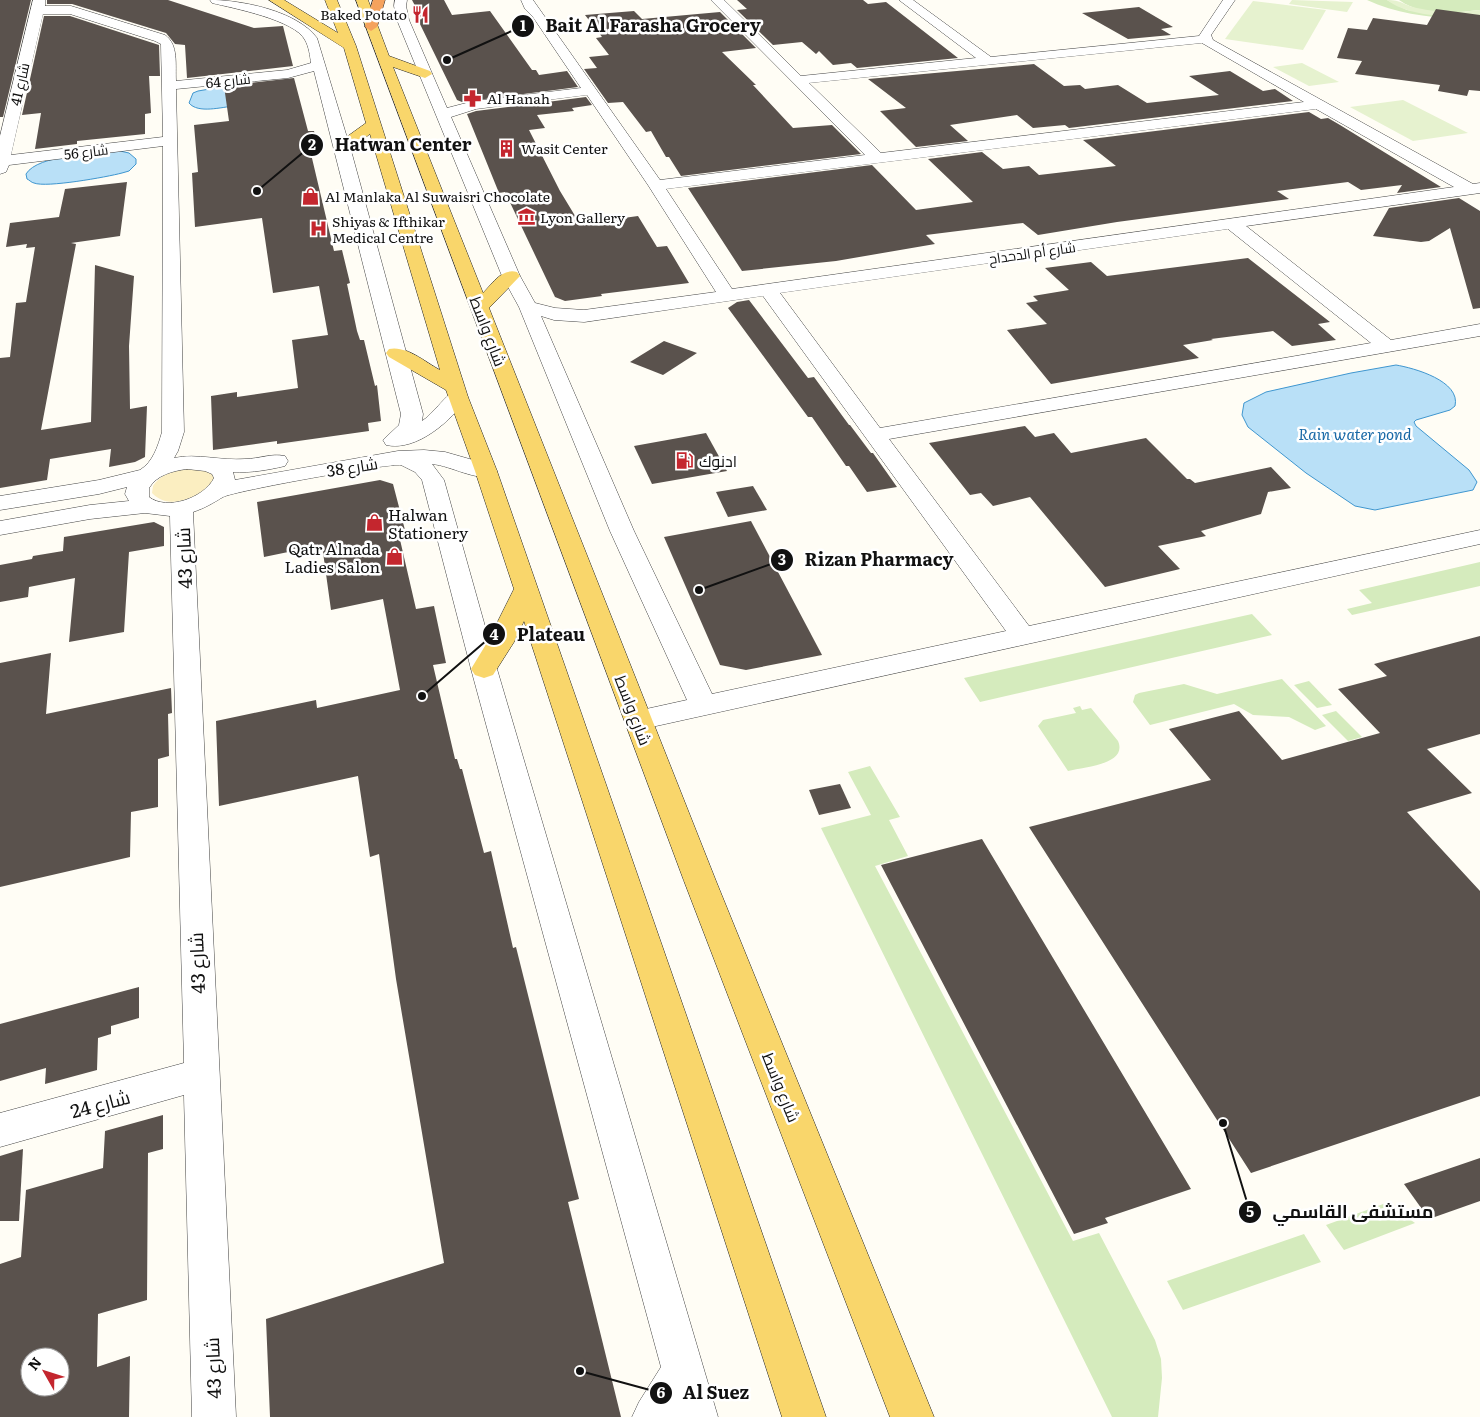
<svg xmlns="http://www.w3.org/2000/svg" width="1480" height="1417" font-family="Literata,Cairo,serif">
<rect width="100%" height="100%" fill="#fffdf5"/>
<g fill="#d5ebbd">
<path d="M1367 0H1387L1407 10 1465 17 1480 15V17C1442 20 1402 16 1367 0Z"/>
<path d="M1399 0H1480V10C1454 13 1421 16 1399 0Z"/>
<polygon points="1480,562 1480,586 1352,615 1347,609 1372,603 1359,590"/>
<polygon points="1252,614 1272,635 980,702 964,678"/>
<polygon points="1282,679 1326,726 1315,730 1289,717 1253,715 1234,704 1150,725 1133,702 1135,695 1139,693 1184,684 1217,694"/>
<polygon points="1309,681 1332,705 1317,708 1294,685"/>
<path d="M1080 706 1082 710 1091 708 1118 741C1128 764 1085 767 1068 771L1038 726 1043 720 1076 713 1073 708Z"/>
<polygon points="1336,711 1362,737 1348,741 1322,715"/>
<polygon points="870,766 900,817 889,820 908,856 875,866 1073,1241 1099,1233 1155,1340 1161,1359 1162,1378 1158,1417 1112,1417 821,828 871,815 848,772"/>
<polygon points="1386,1203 1415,1223 1344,1250 1326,1225"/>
<polygon points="1304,1234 1321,1262 1183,1310 1167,1281"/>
</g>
<path fill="#fbeec1" d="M197 468 212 473 215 478 210 489C193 497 169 511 152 493L153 486C163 471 180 470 197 468Z"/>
<g fill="#e6f2cf">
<polygon points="1292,0 1353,2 1347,12 1289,4"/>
<path d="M1387 0C1402 0 1403 5 1417 8 1438 13 1458 13 1480 10V15C1453 18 1409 17 1387 0Z"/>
<polygon points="1253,1 1326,10 1303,50 1225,39"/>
<polygon points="1302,63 1339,82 1309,86 1273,67"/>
<polygon points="1403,100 1468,133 1413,141 1350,107"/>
</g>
<g fill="#b9e0f7" stroke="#3f96cf">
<path d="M227 86 234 106C222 107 198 114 189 103L193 93 198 91Z"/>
<path d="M120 151 129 153 136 159V164L129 171 122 173C107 177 46 188 34 183 32 183 28 179 27 179L26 174C38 154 98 154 120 151Z"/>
<path d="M1396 365C1414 368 1461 381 1455 406L1450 410 1416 420 1414 422 1416 426 1469 470 1477 482 1473 490 1375 510 1355 506 1306 473 1248 427 1242 415 1244 403 1266 392 1351 373Z"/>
</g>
<g fill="#5a524d" fill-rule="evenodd">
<polygon points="0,0 31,0 3,117 0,117"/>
<polygon points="47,0 168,0 254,28 283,26 293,66 187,78 185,45 175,44 166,33 72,4 47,4"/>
<polygon points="412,0 444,0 452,15 490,11 532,70 536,70 539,75 567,71 578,87 462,102 457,100 418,20 422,19"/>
<polygon points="737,0 863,0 868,4 886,2 958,58 857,68 851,63 833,65 819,51 816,54 802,42 773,45 737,10 747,9"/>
<polygon points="1139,7 1173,27 1161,29 1171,35 1128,39 1082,13"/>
<polygon points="1436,9 1480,15 1480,91 1469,90 1467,96 1438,91 1440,85 1355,74 1362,61 1337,58 1348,28 1367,30 1373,18 1427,25"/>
<polygon points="634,11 642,19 720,12 756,48 722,52 756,85 753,85 793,128 832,125 861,154 681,176 669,157 666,157 651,131 646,132 623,102 608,103 584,69 597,68 589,57 609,55 596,38 602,37 585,15"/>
<polygon points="44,16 70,16 159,45 160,76 149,76 151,113 145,114 145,134 77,141 77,144 35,149 41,113 22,115"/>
<polygon points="1034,64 1064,86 1080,85 1085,89 1118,85 1147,103 1219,95 1189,76 1230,71 1263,91 1275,89 1293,101 1069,128 1065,125 1033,128 1017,115 950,125 968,141 916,147 880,111 906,108 868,79"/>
<polygon points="294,78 308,131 314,131 320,153 311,154 334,251 342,250 350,283 347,284 357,331 360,340 364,340 375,386 377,385 381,421 368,423 369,431 277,444 277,441 213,450 211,396 237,392 237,397 298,388 292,340 328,335 319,286 273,293 262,218 195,227 192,173 198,172 194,125 229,121 224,86"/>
<polygon points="586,97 592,105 572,108 574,111 537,115 545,128 529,130 560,191 580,224 638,216 657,247 667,246 689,283 601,294 602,296 565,301 555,297 505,192 499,193 467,114 476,111"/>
<polygon points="1309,112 1321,119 1328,118 1340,125 1441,187 1397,193 1402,185 1361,190 1348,182 1277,191 1289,199 1117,222 1038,235 1023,223 926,235 935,244 836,261 742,271 688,188 872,165 916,210 973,202 928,159 982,152 1003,169 1029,166 1039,175 1116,166 1083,140"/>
<polygon points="127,182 120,236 71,243 76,244 41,430 91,422 95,265 134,276 129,346 130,409 147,406 145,457 135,462 109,467 111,449 50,459 47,480 0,488 0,358 10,357 16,303 26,302 35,247 26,248 27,244 6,247 10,223 59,217 65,189"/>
<polygon points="1459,198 1480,211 1480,308 1473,309 1450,228 1429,241 1421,242 1373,236 1389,208"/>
<polygon points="1248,258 1330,322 1318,324 1336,340 1292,346 1273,331 1211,339 1213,340 1183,345 1199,358 1051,384 1007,330 1047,324 1026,303 1038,301 1033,296 1069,290 1045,268 1091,262 1107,276"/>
<polygon points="749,300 808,378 814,377 849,425 850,425 871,453 873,453 897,487 867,492 849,466 846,466 812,417 808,417 728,308 737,302"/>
<polygon points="664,341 697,353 663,375 630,362"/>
<polygon points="1025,426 1035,437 1054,433 1071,453 1146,438 1187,479 1190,479 1195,483 1271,467 1291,488 1268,492 1261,514 1201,531 1206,536 1158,546 1180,569 1105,587 1030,497 993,506 981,493 970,495 929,443"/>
<polygon points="706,433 727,471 652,484 634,446"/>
<polygon points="380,480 393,484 405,530 398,531 416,609 434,606 446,663 433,665 455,759 457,759 460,769 462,769 484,853 491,851 513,948 516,947 579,1199 568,1202 621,1417 270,1417 266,1319 444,1263 396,979 379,854 370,857 358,776 219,806 216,721 316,700 317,708 400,690 383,599 331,610 322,545 264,557 257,502"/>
<polygon points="753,486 767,510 728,517 716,492"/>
<polygon points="751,521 822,655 746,670 720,665 664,537"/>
<polygon points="154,522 164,527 164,546 129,552 124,632 69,642 75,578 29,587 28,597 0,602 0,565 32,559 33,556 63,551 64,537"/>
<polygon points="1480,636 1480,734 1427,749 1472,793 1407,812 1480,891 1480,1096 1251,1173 1029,827 1211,780 1169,729 1239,711 1282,760 1380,733 1338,689 1387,676 1374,664"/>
<polygon points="51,653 46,714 171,688 172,713 168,714 169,756 158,759 158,807 131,812 130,857 0,887 0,663"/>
<polygon points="840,784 851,808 819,815 809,790"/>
<polygon points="982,839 1191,1189 1105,1218 1108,1223 1074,1234 881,865"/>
<polygon points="139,987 139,1018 111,1026 111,1034 98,1038 97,1070 45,1084 46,1068 0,1081 0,1024"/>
<path d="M163 1115V1149L148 1153 147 1300 98 1314 97 1367 130 1356 129 1417H0V1264L21 1257 26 1190 103 1168 105 1131ZM30 1357H60V1387H30Z"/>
<polygon points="23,1149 19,1221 0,1221 0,1156"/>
<polygon points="1480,1158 1480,1201 1429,1219 1404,1184"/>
</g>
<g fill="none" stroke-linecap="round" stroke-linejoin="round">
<defs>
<g id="street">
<path d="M33 0H45V6H71L165 35C179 45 175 65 176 81L287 70 311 63C310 56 309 47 305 40 295 20 233 8 212 3L210 0C242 0 297 11 317 38L352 154 423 414 422 421C432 415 446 395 453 392 457 390 461 392 465 393L468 397C452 420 417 452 386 445L383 440 399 425 401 414 314 71 288 78 176 89 184 432 178 451 174 458C197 453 221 461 245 459 259 459 271 453 285 456L288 461 285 466C268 470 251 473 233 472L235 480 398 451 424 450 445 452 494 466 497 471 494 476C475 481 452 466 432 464L444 480 497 669 718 1417H632L639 1402 661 1367 471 669 422 480 415 472 401 465C389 463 234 491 223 497 213 503 205 508 193 512L236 1417H192L184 1095 0 1147V1113L184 1063 170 516 145 513 90 519 0 535V521L90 505 129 501 125 494 127 487 99 494 0 510V496L99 480 140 470C153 462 158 446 162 432L163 146 9 165 6 172 0 174V136ZM43 14H70L155 41 161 44 163 137 11 155ZM187 469 205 471 212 474 214 478C204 498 167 511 149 497V488C157 475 172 471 187 469Z"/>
<path d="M395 0H407L406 6 409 20 447 108 474 101 581 88 533 17 525 9 521 0H533L660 180 865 155 711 0H724L801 76 976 58 899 0H913L991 57 1199 36 1223 0H1235L1211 35 1213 40 1473 184 1480 183V193L1246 226 1391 340 1480 324V336L889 439 1029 626 1480 530V544L638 730 628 727 624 720 628 713 687 700 610 531 519 307 502 276 397 20 394 6ZM1202 43 1304 102 881 153 809 83ZM587 95 648 185 716 292 584 310 555 308 535 303 520 276 451 117 476 109ZM1316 109 1454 187 732 289 666 189ZM1228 229 1371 343 880 428 780 293ZM763 296 1006 631 712 694 634 531 541 316 554 320 584 322Z"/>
</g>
<g id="primary">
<path d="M269 0H284L338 33 325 0H337L356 46 468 397 497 471 826 1417H782L524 621 514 642 493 675 484 678 475 675 471 669 488 641 514 589 475 471 446 390 389 357 386 353 389 349C406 345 425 362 440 370L370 134C360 141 349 152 337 149L334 146 366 123 344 48Z"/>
<path d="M356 0H368L389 56 430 71 432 74 425 78 393 67 483 293C493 283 502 268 517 272L520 276 489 308 716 881 934 1417H890L684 881Z"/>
</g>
<polygon id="highway" points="373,0 385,0 377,27 371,31 365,27"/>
</defs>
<use href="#street" stroke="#444" stroke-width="1"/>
<use href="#primary" stroke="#222" stroke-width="1"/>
<use href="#highway" stroke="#222" stroke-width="1"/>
<use href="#street" fill="#fff" fill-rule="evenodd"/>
<use href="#primary" fill="#f9d66b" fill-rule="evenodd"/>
<use href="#highway" fill="#f5a25d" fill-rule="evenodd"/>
</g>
<defs>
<symbol id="restaurant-bare" viewBox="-9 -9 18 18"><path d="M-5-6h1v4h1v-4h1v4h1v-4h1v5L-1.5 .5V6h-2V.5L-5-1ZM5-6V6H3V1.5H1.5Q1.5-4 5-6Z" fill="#c4262e" stroke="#fff" stroke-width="2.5" paint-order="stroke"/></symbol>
<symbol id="pharmacy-bare" viewBox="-9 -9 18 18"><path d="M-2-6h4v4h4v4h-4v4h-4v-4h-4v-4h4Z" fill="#c4262e" stroke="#fff" stroke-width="2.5" paint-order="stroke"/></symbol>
<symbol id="building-bare" viewBox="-9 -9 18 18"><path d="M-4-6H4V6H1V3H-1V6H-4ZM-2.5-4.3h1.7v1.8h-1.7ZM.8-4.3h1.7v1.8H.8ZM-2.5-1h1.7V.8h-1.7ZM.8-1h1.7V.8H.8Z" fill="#c4262e" stroke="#fff" stroke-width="2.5" paint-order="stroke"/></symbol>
<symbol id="shop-bare" viewBox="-9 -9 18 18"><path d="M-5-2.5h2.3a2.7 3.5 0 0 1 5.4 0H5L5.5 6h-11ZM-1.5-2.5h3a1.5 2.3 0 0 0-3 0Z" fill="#c4262e" stroke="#fff" stroke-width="2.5" paint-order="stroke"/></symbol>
<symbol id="museum-bare" viewBox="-9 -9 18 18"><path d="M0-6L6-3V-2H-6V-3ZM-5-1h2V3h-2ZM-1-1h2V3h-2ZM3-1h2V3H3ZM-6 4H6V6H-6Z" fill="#c4262e" stroke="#fff" stroke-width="2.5" paint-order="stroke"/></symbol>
<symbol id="hospital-bare" viewBox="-9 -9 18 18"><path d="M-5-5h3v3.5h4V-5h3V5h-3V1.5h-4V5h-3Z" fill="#c4262e" stroke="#fff" stroke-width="2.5" paint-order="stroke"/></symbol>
<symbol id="fuel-bare" viewBox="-9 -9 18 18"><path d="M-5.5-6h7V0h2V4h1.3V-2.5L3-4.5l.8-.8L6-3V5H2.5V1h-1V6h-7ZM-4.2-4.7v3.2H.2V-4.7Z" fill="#c4262e" stroke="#fff" stroke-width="2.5" paint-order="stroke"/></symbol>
</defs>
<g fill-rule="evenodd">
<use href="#restaurant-bare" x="408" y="2" width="25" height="25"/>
<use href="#pharmacy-bare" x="460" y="86" width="25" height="25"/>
<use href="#building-bare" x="494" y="136" width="25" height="25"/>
<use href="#shop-bare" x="298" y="184" width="25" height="25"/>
<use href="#museum-bare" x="514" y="204" width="25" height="25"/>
<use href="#hospital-bare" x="306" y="216" width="25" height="25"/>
<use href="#fuel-bare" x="672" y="448" width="25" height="25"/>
<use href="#shop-bare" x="362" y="510" width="25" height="25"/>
<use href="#shop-bare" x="382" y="544" width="25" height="25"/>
</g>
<g text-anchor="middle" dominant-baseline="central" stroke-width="5" stroke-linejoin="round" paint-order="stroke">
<g font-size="14" fill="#111" stroke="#fff" text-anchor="start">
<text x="407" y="14" text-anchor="end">Baked Potato</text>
<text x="487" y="98">Al Hanah</text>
<text x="521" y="148">Wasit Center</text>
<text x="325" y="196">Al Manlaka Al Suwaisri Chocolate</text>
<text x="540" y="217">Lyon Gallery</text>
<text x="332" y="221">Shiyas &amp; Ifthikar<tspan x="332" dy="16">Medical Centre</tspan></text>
</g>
<g font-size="14" fill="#111" stroke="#fff">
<text transform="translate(228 80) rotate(-6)">شارع 64</text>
<text transform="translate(19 84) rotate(-77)">شارع 41</text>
<text transform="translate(86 151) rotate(-7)">شارع 56</text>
<text transform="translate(1032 252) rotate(-8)">شارع أم الدحداح</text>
</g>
<g font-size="15" font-style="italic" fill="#1768a6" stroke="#fff">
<text x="1355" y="433">Rain water pond</text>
</g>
<g font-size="16" fill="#111" stroke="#fff">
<text transform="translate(489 331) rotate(69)">شارع واسط</text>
<text transform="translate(352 466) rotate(-9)">شارع 38</text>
<text transform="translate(634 710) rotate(69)">شارع واسط</text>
<text transform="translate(782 1087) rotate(68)">شارع واسط</text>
</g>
<g font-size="16" fill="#111" stroke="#fff" text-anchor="start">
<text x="699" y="460">ادنوك</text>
<text x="388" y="514">Halwan<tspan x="388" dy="18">Stationery</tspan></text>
<text x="380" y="548" text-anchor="end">Qatr Alnada<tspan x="380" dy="18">Ladies Salon</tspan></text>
</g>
<g font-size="19" fill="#111" stroke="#fff">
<text transform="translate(183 558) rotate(-92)">شارع 43</text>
<text transform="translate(196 963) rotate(-92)">شارع 43</text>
<text transform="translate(100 1103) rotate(-15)">شارع 24</text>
<text transform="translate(212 1368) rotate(-92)">شارع 43</text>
</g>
</g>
<path fill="none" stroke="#111" stroke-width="2" d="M447 60L523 26M257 191L312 145M699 590L782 560M422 696L494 634M1223 1123L1250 1212M580 1371L661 1393"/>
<g fill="#111" stroke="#fff" stroke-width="2">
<circle cx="447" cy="60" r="5"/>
<circle cx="257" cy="191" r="5"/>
<circle cx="699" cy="590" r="5"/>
<circle cx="422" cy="696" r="5"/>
<circle cx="1223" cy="1123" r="5"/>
<circle cx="580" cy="1371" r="5"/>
<circle cx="523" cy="26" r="12"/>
<circle cx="312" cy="145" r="12"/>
<circle cx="782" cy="560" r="12"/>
<circle cx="494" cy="634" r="12"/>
<circle cx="1250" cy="1212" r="12"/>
<circle cx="661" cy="1393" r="12"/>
</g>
<g font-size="15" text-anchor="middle" font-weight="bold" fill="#fff">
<text x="523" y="31">1</text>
<text x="312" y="150">2</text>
<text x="782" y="565">3</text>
<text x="494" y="640">4</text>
<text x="1250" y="1217">5</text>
<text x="661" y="1398">6</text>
</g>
<g font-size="18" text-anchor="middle" font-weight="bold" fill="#111" stroke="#fff" stroke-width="5" stroke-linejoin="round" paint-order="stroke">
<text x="653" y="32">Bait Al Farasha Grocery</text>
<text x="403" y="151">Hatwan Center</text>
<text x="879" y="566">Rizan Pharmacy</text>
<text x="551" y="641">Plateau</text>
<text x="1353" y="1218">مستشفى القاسمي</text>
<text x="716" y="1399">Al Suez</text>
</g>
<g transform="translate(45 1372) rotate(309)"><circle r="24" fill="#ffffff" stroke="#a0a0a0"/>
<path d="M0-4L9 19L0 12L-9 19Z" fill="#c4262e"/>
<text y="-8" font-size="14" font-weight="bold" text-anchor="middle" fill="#111111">N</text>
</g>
</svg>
